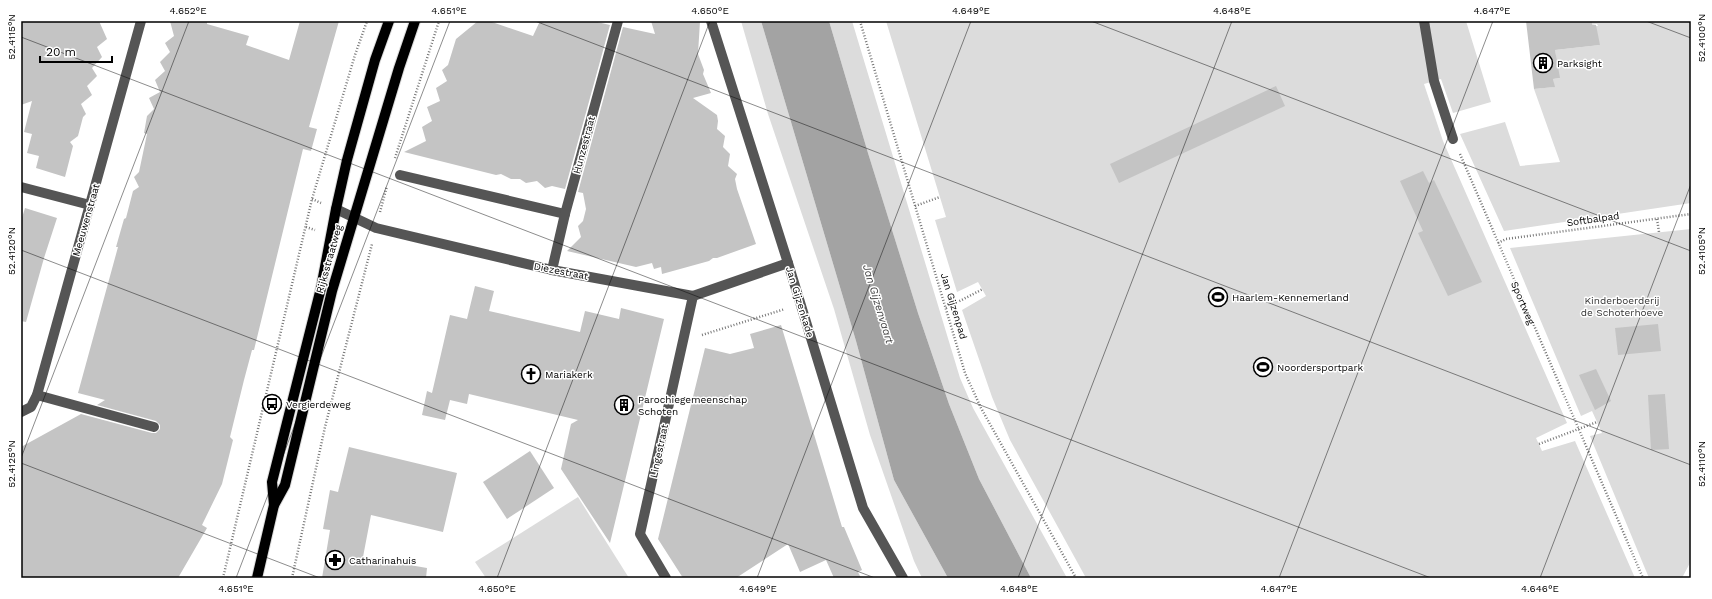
<svg xmlns="http://www.w3.org/2000/svg" width="1712" height="599" font-family="'Work Sans',sans-serif">
<rect width="100%" height="100%" fill="#fff"/>
<g fill="#dcdcdc">
<polygon points="741,21 761,21 856,341 894,480 948,578 922,578 914,561 870,435 834,309 768,114"/>
<polygon points="829,21 852,21 960,378 973,408 1067,578 1031,578 979,479 949,404 918,313 868,153"/>
<polygon points="886,21 1466,21 1491,102 1453,113 1441,79 1424,84 1443,141 1567,423 1536,438 1542,451 1575,441 1635,578 1086,578 1010,440 992,397 962,310 986,296 978,282 957,292 935,220 946,217"/>
<polygon points="1592,21 1691,21 1691,203 1504,231 1460,134 1505,122 1520,166 1560,162 1534,89 1554,87 1553,79 1560,78 1558,77 1555,50 1600,45 1589,27 1598,26 1597,24 1592,25"/>
<polygon points="1691,229 1691,561 1682,578 1649,578 1590,436 1602,433 1592,411 1581,416 1510,248"/>
<polygon points="578,497 629,578 486,578 475,562"/>
</g>
<polygon fill="#a3a3a3" points="761,21 829,21 868,153 918,313 949,404 979,479 1031,578 948,578 894,480 856,341"/>
<g fill="#c4c4c4">
<polygon points="21,21 99,21 107,39 97,47 102,57 92,68 97,76 87,86 92,95 81,104 86,114 83,117 78,136 70,142 73,146 65,177 36,168 39,156 27,153 32,134 24,132 32,101 21,105"/>
<polygon points="170,21 207,21 207,24 249,36 246,45 289,60 300,21 339,21 309,127 317,129 311,151 303,149 254,350 252,350 244,380 230,437 233,440 222,484 202,525 207,528 178,578 21,578 21,447 81,414 152,433 156,433 160,429 160,425 156,421 97,405 105,400 78,393 118,247 116,247 124,219 126,218 133,191 139,187 134,177 139,172 147,134 144,133 147,116 154,109 149,98 160,92 155,80 165,71 160,62 170,52 165,43 174,36"/>
<polygon points="478,21 489,21 533,36 540,21 593,21 610,25 565,189 552,186 545,188 537,181 526,183 520,179 511,179 501,174 496,175 404,152 426,141 422,127 432,121 427,107 440,101 436,88 447,81 442,70 448,65 456,39"/>
<polygon points="651,21 700,21 698,54 704,70 703,74 711,93 693,98 717,115 718,121 717,129 725,136 723,147 730,154 728,166 737,174 735,179 737,189 756,244 717,258 713,258 709,261 662,274 661,267 654,269 652,263 636,267 567,251 581,237 578,226 583,221 586,209 583,193 578,192 623,27 655,34"/>
<polygon points="1526,21 1592,21 1592,25 1596,25 1600,45 1555,50 1560,78 1553,79 1555,87 1534,89"/>
<polygon points="1276,86 1285,106 1119,183 1110,164"/>
<polygon points="1423,171 1429,183 1434,180 1482,282 1448,296 1418,233 1423,231 1400,181"/>
<polygon points="25,208 57,218 44,258 26,322 21,321 21,221"/>
<polygon points="475,286 494,291 489,311 580,332 585,311 619,319 621,308 664,319 610,543 561,469 571,424 578,420 469,394 467,404 450,400 445,420 422,415 427,391 432,393 450,315 467,319"/>
<polygon points="1658,324 1661,351 1618,355 1615,328"/>
<polygon points="781,325 842,527 844,527 862,570 858,572 861,578 834,578 826,560 800,572 788,544 736,578 683,578 658,539 705,348 730,354 754,348 750,334"/>
<polygon points="1596,369 1611,401 1595,410 1579,375"/>
<polygon points="1665,394 1669,449 1651,450 1648,395"/>
<polygon points="349,447 457,473 443,532 371,515 363,557 427,568 426,578 322,578 330,530 323,529 330,490 338,492"/>
<polygon points="530,451 554,488 507,519 483,482"/>
</g>
<g fill="none" stroke-linecap="round" stroke-linejoin="round">
<defs>
<g id="major">
<polyline points="274,505 272,482 321,288 336,209 347,160 375,60 389,21"/>
<polyline points="257,578 274,505 285,485 332,291 399,68 415,21"/>
</g>
</defs>
<use href="#major" stroke="#dbdbdb" stroke-width="12"/>
<g stroke="#777" stroke-width="2.5" stroke-dasharray="1 2" stroke-linecap="butt">
<polyline points="860,21 965,373 981,408 1076,578"/>
<polyline points="1460,154 1643,578"/>
<polyline points="395,158 439,21"/>
<polyline points="312,199 321,203"/>
<polyline points="915,206 940,197"/>
<polyline points="380,212 387,186"/>
<polyline points="1657,219 1659,232"/>
<polyline points="306,227 315,230"/>
<polyline points="1498,243 1506,239 1691,214"/>
<polyline points="946,308 983,289"/>
<polyline points="702,335 785,309"/>
<polyline points="1539,444 1597,422"/>
<polyline points="223,578 312,199 355,55 367,21"/>
<polyline points="292,578 325,427 372,244"/>
</g>
<g stroke="#555" stroke-width="10">
<polyline points="711,21 788,263 863,508 903,578"/>
<polyline points="1424,21 1434,81 1453,139"/>
<polyline points="400,175 565,214"/>
<polyline points="21,187 90,205"/>
<polyline points="336,209 376,228 552,270 693,296 788,263"/>
<polyline points="552,270 565,214 618,21"/>
<polyline points="37,395 154,427"/>
<polyline points="21,412 31,407 37,395 141,21"/>
<polyline points="666,578 640,534 693,296"/>
</g>
<use href="#major" stroke="#000" stroke-width="10"/>
</g>
<path fill="none" stroke="#000" stroke-width="1" stroke-opacity="0.45" d="M535 21 1691 465M1091 21 1691 251M1646 21 1691 38M21 37 1431 578M21 250 875 578M21 458 189 21M21 463 320 578M236 578 450 21M497 578 710 21M757 578 971 21M1018 578 1232 21M1279 578 1493 21M1540 578 1691 184"/>
<defs>
<symbol id="building-ring" viewBox="-11 -11 22 22"><circle r="9.5" fill="#fff" stroke="#000" stroke-width="1.5"/><path d="M-4-6H4V6H1V3H-1V6H-4ZM-2.5-4.3h1.7v1.8h-1.7ZM.8-4.3h1.7v1.8H.8ZM-2.5-1h1.7V.8h-1.7ZM.8-1h1.7V.8H.8Z" fill="#000"/></symbol>
<symbol id="stadium-ring" viewBox="-11 -11 22 22"><circle r="9.5" fill="#fff" stroke="#000" stroke-width="1.5"/><path d="M0-5a6.5 5 0 1 0 0 10a6.5 5 0 1 0 0-10ZM-3.5-1.8h7v3.6h-7Z" fill="#000"/></symbol>
<symbol id="church-ring" viewBox="-11 -11 22 22"><circle r="9.5" fill="#fff" stroke="#000" stroke-width="1.5"/><path d="M-1.2-6h2.4v3.5h3.3v2.4h-3.3V6h-2.4V-.1h-3.3v-2.4h3.3Z" fill="#000"/></symbol>
<symbol id="bus-ring" viewBox="-11 -11 22 22"><circle r="9.5" fill="#fff" stroke="#000" stroke-width="1.5"/><path d="M-5-6H5V4H4V6H2V4H-2V6H-4V4H-5ZM-3.5-4V0h7V-4ZM-3.5 1.2v1.5H-2V1.2ZM2 1.2v1.5H3.5V1.2Z" fill="#000"/></symbol>
<symbol id="pharmacy-ring" viewBox="-11 -11 22 22"><circle r="9.5" fill="#fff" stroke="#000" stroke-width="1.5"/><path d="M-2-6h4v4h4v4h-4v4h-4v-4h-4v-4h4Z" fill="#000"/></symbol>
</defs>
<g fill-rule="evenodd">
<use href="#building-ring" x="1532" y="52" width="22" height="22"/>
<use href="#stadium-ring" x="1207" y="286" width="22" height="22"/>
<use href="#stadium-ring" x="1252" y="356" width="22" height="22"/>
<use href="#church-ring" x="520" y="363" width="22" height="22"/>
<use href="#bus-ring" x="261" y="393" width="22" height="22"/>
<use href="#building-ring" x="613" y="394" width="22" height="22"/>
<use href="#pharmacy-ring" x="324" y="549" width="22" height="22"/>
</g>
<g text-anchor="middle" dominant-baseline="central" stroke-width="3" stroke-linejoin="round" paint-order="stroke">
<g font-size="10" fill="#000" stroke="#fff" text-anchor="start">
<text x="1557" y="63">Parksight</text>
<text x="1232" y="297">Haarlem-Kennemerland</text>
<text x="1277" y="367">Noordersportpark</text>
<text x="545" y="374">Mariakerk</text>
<text x="638" y="399">Parochiegemeenschap<tspan x="638" dy="12">Schoten</tspan></text>
<text x="286" y="404">Vergierdeweg</text>
<text x="349" y="560">Catharinahuis</text>
</g>
<g font-size="10" fill="#000" stroke="#fff">
<text transform="translate(584 145) rotate(-75)">Hunzestraat</text>
<text transform="translate(1593 219) rotate(-8)">Softbalpad</text>
<text transform="translate(86 220) rotate(-74)">Meeuwenstraat</text>
<text transform="translate(329 259) rotate(-74)">Rijksstraatweg</text>
<text transform="translate(561 271) rotate(11)">Diezestraat</text>
<text transform="translate(800 302) rotate(73)">Jan Gijzenkade</text>
<text transform="translate(1523 303) rotate(67)">Sportweg</text>
<text transform="translate(954 306) rotate(73)">Jan Gijzenpad</text>
<text transform="translate(659 451) rotate(-78)">Lingestraat</text>
</g>
<g font-size="10" fill="#333" stroke="#fff">
<text x="1622" y="300">Kinderboerderij<tspan x="1622" dy="12">de Schoterhoeve</tspan></text>
</g>
<g font-size="11" font-style="italic" fill="#444" stroke="#fff">
<text transform="translate(878 304) rotate(73)">Jan Gijzenvaart</text>
</g>
</g>
<rect width="1712" height="599" fill="none" stroke="#ffffff" stroke-width="44"/>
<path d="M40 56v6h72v-6" fill="none" stroke="#000000" stroke-width="2"/>
<text x="46" y="56" font-size="12" fill="#000000" stroke="#ffffff" stroke-width="3" paint-order="stroke">20 m</text>
<rect x="22" y="22" width="1668" height="555" fill="none" stroke="#000" stroke-width="1.5"/>
<g font-size="10" text-anchor="middle" fill="#000">
<text x="188" y="14">4.652°E</text>
<text x="449" y="14">4.651°E</text>
<text x="710" y="14">4.650°E</text>
<text x="971" y="14">4.649°E</text>
<text x="1232" y="14">4.648°E</text>
<text x="1492" y="14">4.647°E</text>
<text transform="translate(11 37) rotate(-90)" y="4">52.4115°N</text>
<text transform="translate(1701 38) rotate(-90)" y="4">52.4100°N</text>
<text transform="translate(11 251) rotate(-90)" y="4">52.4120°N</text>
<text transform="translate(1701 251) rotate(-90)" y="4">52.4105°N</text>
<text transform="translate(11 464) rotate(-90)" y="4">52.4125°N</text>
<text transform="translate(1701 464) rotate(-90)" y="4">52.4110°N</text>
<text x="236" y="592">4.651°E</text>
<text x="497" y="592">4.650°E</text>
<text x="758" y="592">4.649°E</text>
<text x="1019" y="592">4.648°E</text>
<text x="1279" y="592">4.647°E</text>
<text x="1540" y="592">4.646°E</text>
</g>
</svg>
